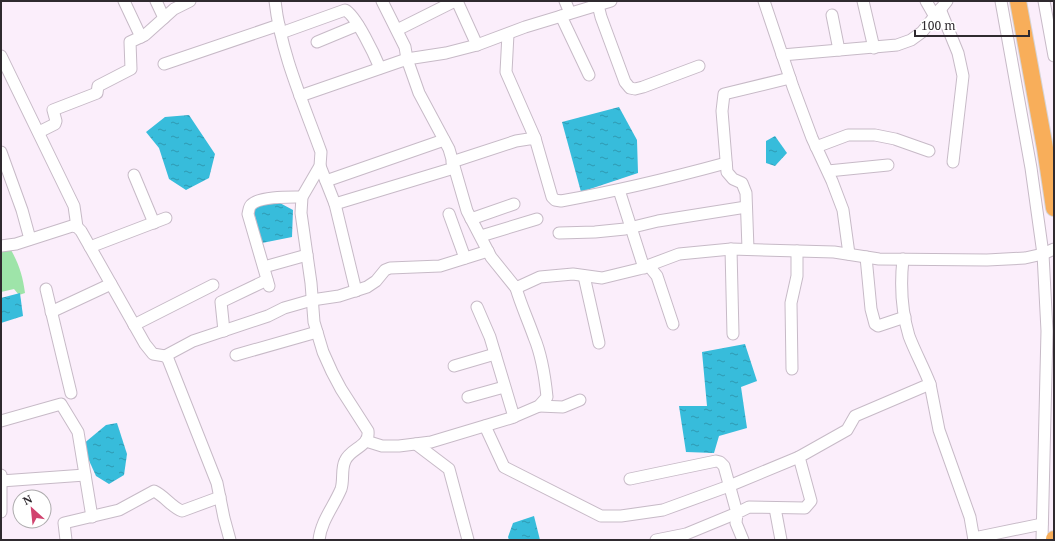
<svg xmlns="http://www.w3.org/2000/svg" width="1055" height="541" font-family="'Noto Serif',serif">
<defs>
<pattern id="water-ripples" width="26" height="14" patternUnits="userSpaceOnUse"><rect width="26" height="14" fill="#37bcdb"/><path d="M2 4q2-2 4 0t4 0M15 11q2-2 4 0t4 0" fill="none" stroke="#2f99b2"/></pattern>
</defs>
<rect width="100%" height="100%" fill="#fbeefb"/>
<path fill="#9ee4a9" d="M11 250C19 264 23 277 25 293L19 295 14 289 1 292V252Z"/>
<g fill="url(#water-ripples)">
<polygon points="619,107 637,140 638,173 581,192 562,122"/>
<polygon points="189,115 215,154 209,178 186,190 169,179 159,148 146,132 165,117"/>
<polygon points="775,136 787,153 775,166 766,163 766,141"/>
<polygon points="278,202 293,210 292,237 262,243 252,205"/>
<polygon points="20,293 23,316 1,323 1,298"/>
<polygon points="745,344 757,381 741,387 747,428 719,436 714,453 686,452 679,406 707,406 702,352"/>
<polygon points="117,423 127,454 124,475 109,484 96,476 82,445 106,425"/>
<polygon points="534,516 540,540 509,540 508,537 513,523"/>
</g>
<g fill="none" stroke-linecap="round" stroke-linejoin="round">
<defs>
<g id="minor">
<polyline points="124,1 141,37"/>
<polyline points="156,1 164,18"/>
<path d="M275 1C281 54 303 102 321 152L320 166 302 197 301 213 311 283 314 322 323 352 332 372 341 389 368 431C370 447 350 448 345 461 341 469 344 480 341 489 334 506 321 521 319 540"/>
<polyline points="382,1 405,47 407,59 446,53 477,45 525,27 611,1"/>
<polyline points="457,1 477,45"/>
<polyline points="565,1 570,13"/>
<polyline points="764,1 793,87 812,138 832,181 843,210 849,254"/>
<polyline points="863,1 874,48"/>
<polyline points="926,1 934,15"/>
<polyline points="1001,1 1031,168 1043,254 1047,331 1042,540"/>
<polyline points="1044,1 1054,56"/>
<polyline points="598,5 601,17 625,82 630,88 635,89 643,87 699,66"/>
<polyline points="940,9 958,53 963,76 953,162"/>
<polyline points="832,15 839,50"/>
<polyline points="561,16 589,75"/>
<polyline points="397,30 455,1"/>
<path d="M281 33 345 10C356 15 375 56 380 68"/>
<polyline points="508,34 506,72 535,138"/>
<polyline points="317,42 358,25"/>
<polyline points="782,55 897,45 911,40 922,32 947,1"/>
<polyline points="1,56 74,206 77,227"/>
<polyline points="164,64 279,25"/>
<polyline points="300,96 407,59 419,93 449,149 467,211 491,257 516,288 540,277 573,274 602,278 639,269 679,254 731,249 834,252 879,259 987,260 1025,258 1043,254 1054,249"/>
<polyline points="39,132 55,124 56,121 53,110 97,93 98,86 131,69 130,42 145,35 174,9 190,1"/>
<polyline points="816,147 848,135 875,135 895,139 929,151"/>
<polyline points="1,152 22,210 30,239"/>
<path d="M452 162 516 141 535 138 552 197 555 200 561 201C617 191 671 178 726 163"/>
<polyline points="320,166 335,204 454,168"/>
<polyline points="828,171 888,165"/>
<polyline points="134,175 154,223"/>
<polyline points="326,181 444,140"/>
<polyline points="619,190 644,268"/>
<polyline points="335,204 356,291"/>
<polyline points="449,214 465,258"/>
<polyline points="471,219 514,204"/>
<polyline points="559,233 595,232 625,229 658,221 746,207"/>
<polyline points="481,236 537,219"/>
<polyline points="1,246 16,244 72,226 77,227 81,231 145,344 153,354 165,356 168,359 217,483 224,518 230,540"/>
<polyline points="90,247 166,218"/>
<polyline points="731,249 733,334"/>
<polyline points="748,249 746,193 742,183 733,179 727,172 722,111 724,94 790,78"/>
<polyline points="866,257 871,309 875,324 878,326 905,317"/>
<polyline points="649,266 657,276 673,324"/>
<polyline points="264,267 307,255"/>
<polyline points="584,276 599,343"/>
<path d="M269 286 248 214C249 210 249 207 251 205 259 196 291 197 302 197"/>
<polyline points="46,289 71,393"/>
<polyline points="477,307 490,337 514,417"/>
<polyline points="51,312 111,284"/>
<polyline points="134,325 213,285"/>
<polyline points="224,331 221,302 267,280"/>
<polyline points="236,355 317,332"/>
<polyline points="165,356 193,341 268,316 284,308 312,300 339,296 367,287 376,281 385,270 390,268 440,266 488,251"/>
<polyline points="454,366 495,354"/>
<polyline points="792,369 791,303 797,276 797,251"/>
<polyline points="930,384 939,430 970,517 974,540"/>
<polyline points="468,397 504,387"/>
<polyline points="539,406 563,407 580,400"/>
<polyline points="1,421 61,404 78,432 92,517"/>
<polyline points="485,426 504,467 601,516 621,516 663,510 729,486 799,457"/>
<path d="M366 441 382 446H399L431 442 511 418 539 406 547 397C545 377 542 356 534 337 528 320 521 305 516 288"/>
<polyline points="416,444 449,469 468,540"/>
<polyline points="630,479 716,461 720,462 724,466 737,513 686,534 656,540"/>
<polyline points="1,481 85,475"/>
<polyline points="775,508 781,540"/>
<polyline points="1,512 1,475"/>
<polyline points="974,538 1042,524"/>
<path d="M66 540 64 523 119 510 154 491C165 496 171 507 182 511L220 497"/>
<path d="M743 540 736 523 737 513 749 507 805 508 811 501 799 457 847 430 855 416 930 384C924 368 915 352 909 336 901 309 900 286 903 259"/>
</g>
<g id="highway">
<polyline points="1018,1 1045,148 1054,208"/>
<polyline points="1054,540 1054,539"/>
</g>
</defs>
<use href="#minor" stroke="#c7bac7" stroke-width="13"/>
<use href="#highway" stroke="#d5d4d5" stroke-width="18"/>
<use href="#minor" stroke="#fff" stroke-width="11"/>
<use href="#highway" stroke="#f8ae5a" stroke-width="16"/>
</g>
<rect width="1055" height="541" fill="none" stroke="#2f2a2f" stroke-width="4"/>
<g transform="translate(32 509) rotate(333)"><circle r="19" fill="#ffffff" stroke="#acaaac"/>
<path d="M0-3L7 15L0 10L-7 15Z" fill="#d1436f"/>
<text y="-6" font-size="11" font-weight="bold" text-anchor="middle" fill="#2f2a2f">N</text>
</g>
<path d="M915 30v6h114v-6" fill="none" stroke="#2f2a2f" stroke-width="2"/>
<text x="921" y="30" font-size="12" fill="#2f2a2f" stroke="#ffffff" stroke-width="3" paint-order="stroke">100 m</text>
</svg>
